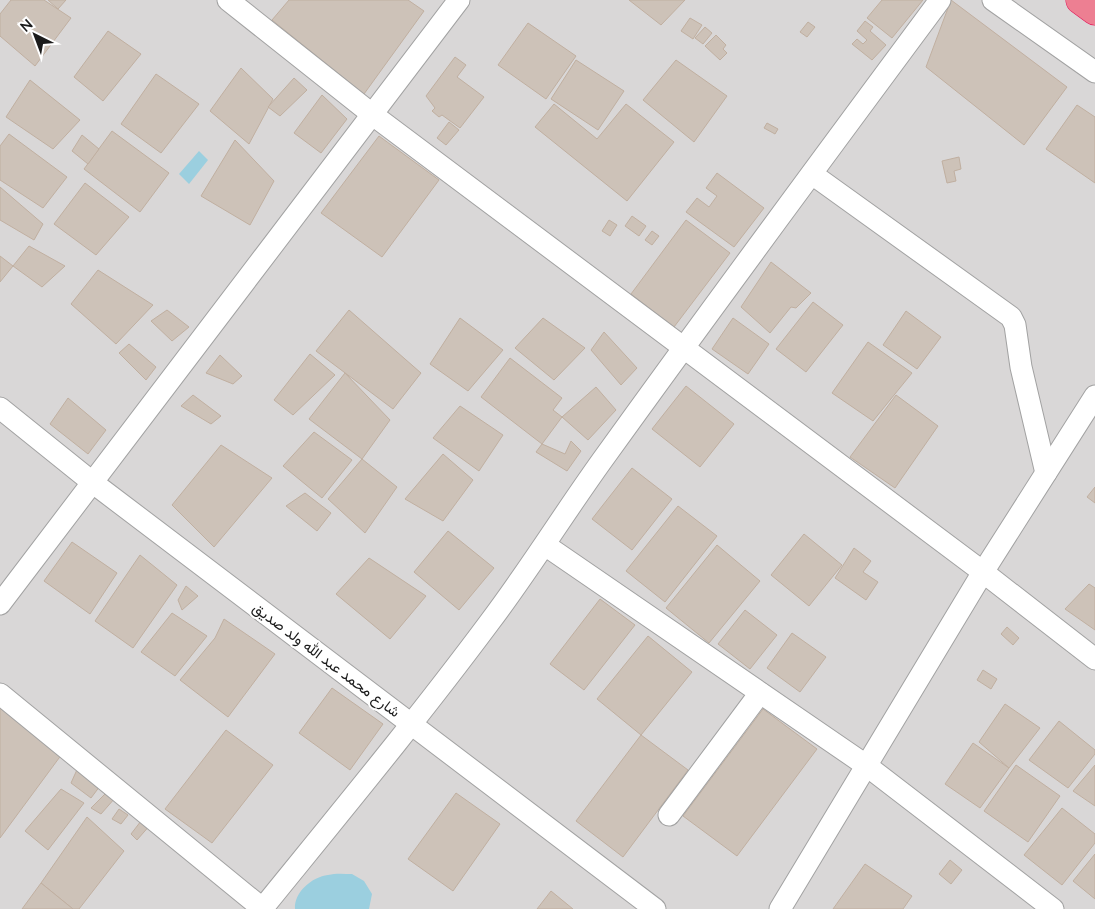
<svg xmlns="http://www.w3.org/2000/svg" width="1095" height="909" font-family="Lato,Vazirmatn,sans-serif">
<rect width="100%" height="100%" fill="#eee9df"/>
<rect fill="#d9d7d7" x="0" y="0" width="1095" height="909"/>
<g fill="#9bcfdf">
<polygon points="199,151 208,160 189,184 179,174"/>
<path d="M352 874 364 881 372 894 369 909H295C294 892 312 877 328 875 336 873 344 874 352 874Z"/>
</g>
<g fill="#cdc2b8" stroke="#c0afa0">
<polygon points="11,0 44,0 71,18 35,66 0,36 0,14"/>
<polygon points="48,0 66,0 58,9"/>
<polygon points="289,0 408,0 424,11 364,94 272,20"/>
<polygon points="629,0 685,0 661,25"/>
<polygon points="882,0 923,0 892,38 867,18"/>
<polygon points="951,0 1067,87 1024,145 926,67"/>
<polygon points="690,18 702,25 693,39 681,31"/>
<polygon points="865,21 873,27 870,31 886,45 872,60 852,44 857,39 863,44 867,40 857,31"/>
<polygon points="808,22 815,27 807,37 800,32"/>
<polygon points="528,23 576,56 546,99 498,65"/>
<polygon points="705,27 712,33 703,44 695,38"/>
<polygon points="108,31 141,54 103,101 74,77"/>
<polygon points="716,35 726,45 723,49 727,53 720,60 705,46"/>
<polygon points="455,57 466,65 457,77 484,97 460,128 442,115 439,117 432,111 435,108 426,96"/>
<polygon points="576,60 624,91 598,130 551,99"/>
<polygon points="676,60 727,96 694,142 643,100"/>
<polygon points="241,68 273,99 249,144 210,111"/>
<polygon points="156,74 199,104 161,153 121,124"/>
<polygon points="294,78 307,90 280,116 268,107"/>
<polygon points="30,80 80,120 53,149 6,117"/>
<polygon points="322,95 347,119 321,153 294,133"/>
<polygon points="554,104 597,139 626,104 674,142 627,201 535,127"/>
<polygon points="1077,105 1095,117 1095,183 1046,149"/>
<polygon points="449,122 459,130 446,145 437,138"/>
<polygon points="767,123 778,129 775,134 764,128"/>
<polygon points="112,131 169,173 140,212 84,169"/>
<polygon points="9,134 67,177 43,208 0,180 0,146"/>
<polygon points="82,135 99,149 88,164 72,151"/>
<polygon points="379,136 439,180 382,257 321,213"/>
<polygon points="235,140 274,181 250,225 201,196"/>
<polygon points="959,157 961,169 954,171 956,181 947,183 942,161"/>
<polygon points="717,173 764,208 734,247 686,212 697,198 709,207 717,196 706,188"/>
<polygon points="85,183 129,217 96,255 54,224"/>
<polygon points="0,187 43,224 34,240 0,220"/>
<polygon points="632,216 646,226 639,236 625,226"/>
<polygon points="609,220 617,225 610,236 602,231"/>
<polygon points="686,220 730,253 674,327 631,294"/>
<polygon points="652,231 659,236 652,245 645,240"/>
<polygon points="29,246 65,266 42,287 13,266"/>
<polygon points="0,256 13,266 0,282"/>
<polygon points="771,262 811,293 796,308 791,307 770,333 741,307"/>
<polygon points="98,270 153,305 116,344 71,304"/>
<polygon points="813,302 843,325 806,372 776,349"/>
<polygon points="167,310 189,327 172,341 151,321"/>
<polygon points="349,310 421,373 393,409 316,351"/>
<polygon points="906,311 941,337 917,369 883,345"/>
<polygon points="460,318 503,350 468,391 430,364"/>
<polygon points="543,318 585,348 554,380 515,348"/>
<polygon points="733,318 769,344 748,374 712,349"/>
<polygon points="604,332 637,368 621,385 591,350"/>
<polygon points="868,342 912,373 873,421 832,393"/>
<polygon points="129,344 156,367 146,380 119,353"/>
<polygon points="310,354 335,375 293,415 274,400"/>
<polygon points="220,355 242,376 233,384 206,373"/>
<polygon points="510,358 562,398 553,410 562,417 542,444 481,397"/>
<polygon points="345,373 390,420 362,459 309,419"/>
<polygon points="686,386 734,424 700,467 652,429"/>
<polygon points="596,387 616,410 588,440 562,417"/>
<polygon points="193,395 221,416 211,424 181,406"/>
<polygon points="896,395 938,426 895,488 850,457"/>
<polygon points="68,398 106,430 88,454 50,424"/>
<polygon points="460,406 503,435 479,471 433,438"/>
<polygon points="314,432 352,460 322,498 283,466"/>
<polygon points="571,441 581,451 567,471 536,452 542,444 565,454"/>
<polygon points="221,445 272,478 214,547 172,505"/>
<polygon points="443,454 473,480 443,521 405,499"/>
<polygon points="362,459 397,487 365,533 328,499"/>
<polygon points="632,468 672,499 632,550 592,519"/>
<polygon points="1095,487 1095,503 1087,497"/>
<polygon points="305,493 331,513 317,531 286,506"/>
<polygon points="678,506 717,536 665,602 626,571"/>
<polygon points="448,531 494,568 459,610 414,572"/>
<polygon points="804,534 842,565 809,606 771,575"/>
<polygon points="72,542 117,573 90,614 44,581"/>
<polygon points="717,545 760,581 709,643 666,608"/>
<polygon points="854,548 871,561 863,572 878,582 866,600 835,578"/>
<polygon points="140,555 177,585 133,648 95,621"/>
<polygon points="369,558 426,596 390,639 336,594"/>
<polygon points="1089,584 1095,588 1095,630 1065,609"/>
<polygon points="186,586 198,596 182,610 178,600"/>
<polygon points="600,599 635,625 584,690 550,664"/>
<polygon points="745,610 777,635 750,669 718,644"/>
<polygon points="172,613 207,636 175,676 141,652"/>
<polygon points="224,619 275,654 228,717 180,680 215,638"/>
<polygon points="1007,627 1019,638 1013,645 1001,634"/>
<polygon points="792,633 826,657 800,692 767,668"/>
<polygon points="648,636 692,672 641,735 597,699"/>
<polygon points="983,670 997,679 991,689 977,680"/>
<polygon points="332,688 383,724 350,770 299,733"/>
<polygon points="1005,704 1040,728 1009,768 979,742"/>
<polygon points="0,708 62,754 0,838"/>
<polygon points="763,709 817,749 737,856 683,816"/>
<polygon points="1059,721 1095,750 1095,754 1068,788 1029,760"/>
<polygon points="226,730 273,765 212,843 165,809"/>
<polygon points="641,735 688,770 623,857 576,821"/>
<polygon points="973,743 1009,768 980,808 945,784"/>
<polygon points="80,763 100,786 91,798 71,783"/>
<polygon points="1016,765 1060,796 1028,842 984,811"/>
<polygon points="1095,765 1095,806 1073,791"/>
<polygon points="61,789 84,803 48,850 25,831"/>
<polygon points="456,793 500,824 453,891 408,859"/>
<polygon points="105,794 115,798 101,814 91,808"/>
<polygon points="1062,808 1095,834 1095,843 1062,885 1024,855"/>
<polygon points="119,809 128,815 121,824 112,819"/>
<polygon points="87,817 124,851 79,909 73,909 41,883"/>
<polygon points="141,821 151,824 137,840 131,834"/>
<polygon points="1095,854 1095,899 1073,881"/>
<polygon points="950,860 962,870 951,884 939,874"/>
<polygon points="865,864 912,896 903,909 833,909"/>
<polygon points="41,883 73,909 22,909"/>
<polygon points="551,891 573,909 537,909"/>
</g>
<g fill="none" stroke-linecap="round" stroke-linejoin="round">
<defs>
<g id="minor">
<polyline points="228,0 373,115 983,572 1095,659"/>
<polyline points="993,0 1095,72"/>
<polyline points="812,174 1011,317 1015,325 1021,367 1046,473"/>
<polyline points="0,408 92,482 655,909"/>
<polyline points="545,545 867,766 1053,909"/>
<polyline points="0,604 459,0"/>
<polyline points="0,694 263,909"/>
<polyline points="669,815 760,693"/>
<path d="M262 909C339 814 416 721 489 623 530 569 566 510 606 455 716 302 828 151 940 0"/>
<polyline points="780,909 983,572 1095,396"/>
</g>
<polyline id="highway" points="1080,0 1095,11"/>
</defs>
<use href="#minor" stroke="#a2a2a2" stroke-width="23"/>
<use href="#highway" stroke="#e21659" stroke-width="29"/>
<use href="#minor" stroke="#fff" stroke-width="21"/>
<use href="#highway" stroke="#ed7f92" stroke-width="28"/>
</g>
<g text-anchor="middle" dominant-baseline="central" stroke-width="4" stroke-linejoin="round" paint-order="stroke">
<g font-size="15" fill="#1b1b1b" stroke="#fff">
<text transform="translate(327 659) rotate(37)">شارع محمد عبد الله ولد صديق</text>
</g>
</g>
<g transform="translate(35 35) rotate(318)" stroke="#ffffff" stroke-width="4" paint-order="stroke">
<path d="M0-4L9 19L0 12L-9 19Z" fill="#1b1b1b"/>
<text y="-8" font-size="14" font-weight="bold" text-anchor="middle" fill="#1b1b1b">N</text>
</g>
</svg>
